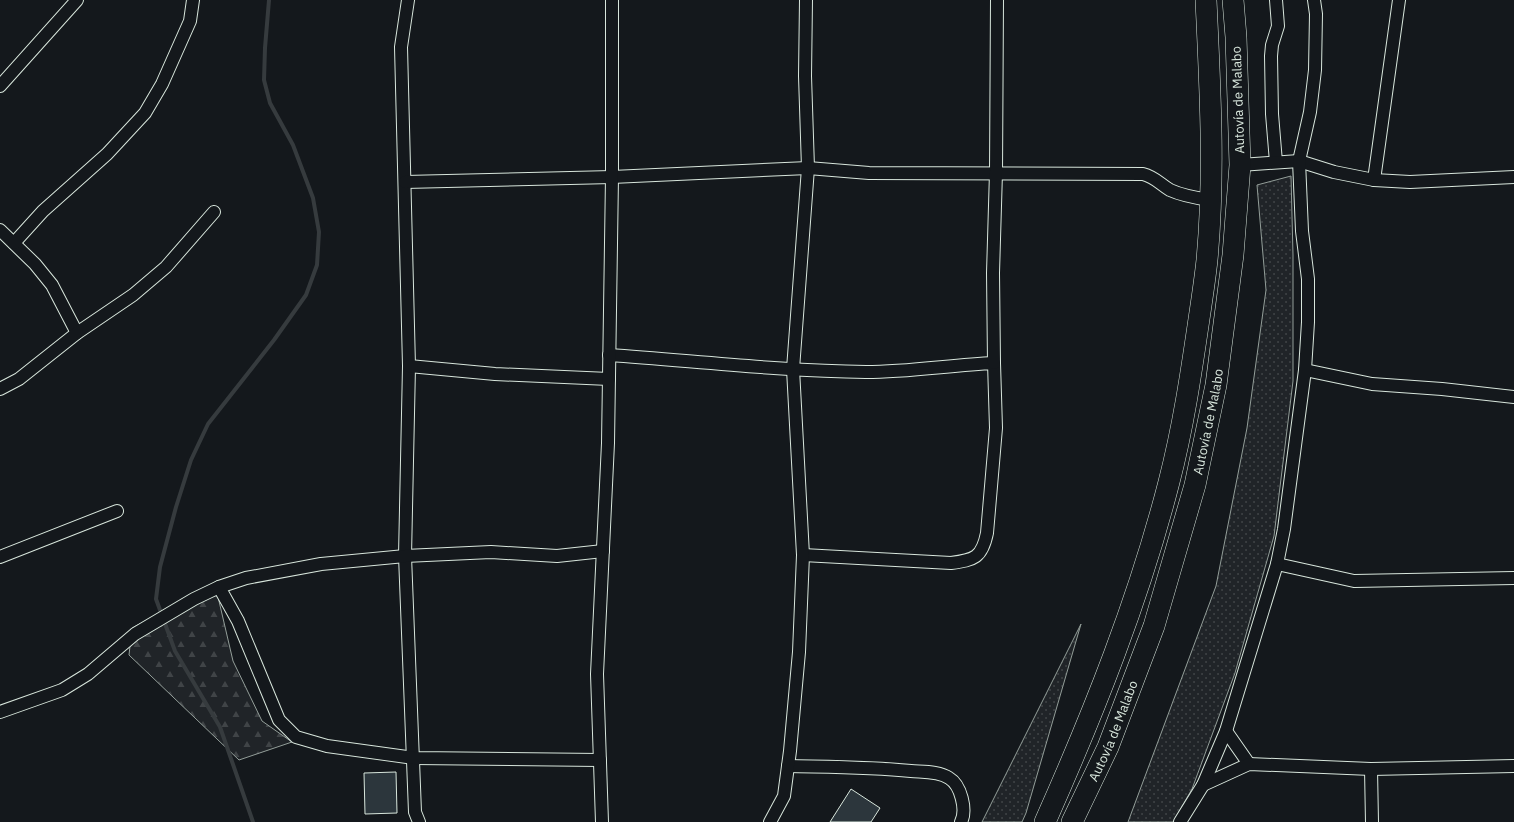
<svg xmlns="http://www.w3.org/2000/svg" width="1514" height="822" font-family="'IBM Plex Sans',sans-serif">
<defs>
<pattern id="grass-dots" width="8" height="8" patternUnits="userSpaceOnUse"><rect width="8" height="8" fill="#202428"/><path d="M2 2h.1M6 6h.1" fill="none" stroke="#404447" stroke-width="1.8" stroke-linecap="round"/></pattern>
<pattern id="forest-firs" width="22" height="20" patternUnits="userSpaceOnUse"><rect width="22" height="20" fill="#202428"/><path d="M5 1l3.5 6h-7zM16 11l3.5 6h-7z" fill="#404447"/></pattern>
</defs>
<rect width="100%" height="100%" fill="#14181c"/>
<g fill="url(#grass-dots)" stroke="#939e99">
<polygon points="1291,176 1293,255 1293,381 1274,536 1235,673 1192,789 1173,822 1128,822 1216,586 1247,428 1266,290 1257,185"/>
<polygon points="1081,624 1026,813 1022,822 982,822"/>
</g>
<polygon fill="url(#forest-firs)" stroke="#939e99" points="215,584 233,661 262,721 292,742 239,760 129,655 132,628"/>
<g fill="none" stroke-linecap="round" stroke-linejoin="round">
<polyline stroke="#363b3e" stroke-width="4" points="253,822 220,727 175,651 156,599 160,567 176,507 191,460 208,424 274,340 306,295 317,265 319,232 313,198 293,145 270,103 264,80 265,48 269,0"/>
</g>
<g fill="#2c363c" stroke="#d8e6dc">
<polygon points="396,772 397,813 365,814 364,773"/>
<polygon points="851,789 880,808 871,822 830,822"/>
</g>
<g fill="none" stroke-linecap="round" stroke-linejoin="round">
<defs>
<g id="street">
<polyline points="408,0 401,47 409,366 405,556 415,812 419,822"/>
<polyline points="1276,0 1278,26 1272,45 1271,56 1272,114 1276,162"/>
<polyline points="0,86 77,0"/>
<polyline points="1240,165 1299,161 1334,172 1374,180 1410,182 1514,177"/>
<polyline points="1374,180 1399,0"/>
<path d="M405 182 612 177 808 168 869 173 1143 174C1155 177 1160 184 1170 190 1183 196 1196 198 1210 200"/>
<polyline points="0,230 35,264 52,285 77,333"/>
<polyline points="14,243 43,211 107,154 145,113 162,84 190,21 193,0"/>
<path d="M609 355C695 361 781 371 866 372 909 372 951 365 994 363L996 428 987 533C982 558 974 560 951 563L803 555"/>
<polyline points="994,363 993,273 996,172 997,0"/>
<polyline points="409,366 495,374 609,379"/>
<polyline points="1305,370 1372,384 1442,389 1514,397"/>
<polyline points="0,389 19,379 77,333 133,295 166,267 214,212"/>
<polyline points="0,557 117,511"/>
<polyline points="1277,564 1354,581 1514,578"/>
<polyline points="219,587 238,621 279,720 296,737 327,746 414,758 600,760"/>
<polyline points="0,712 62,690 88,674 135,634 194,599 219,587 246,578 321,564 405,556 491,552 557,556 603,551"/>
<polyline points="1226,731 1249,764"/>
<path d="M788 766C829 767 870 767 911 771 923 772 939 771 949 778 961 785 967 810 961 822"/>
<polyline points="1371,769 1372,822"/>
<polyline points="1203,785 1249,764 1371,769 1514,766"/>
<polyline points="602,822 597,674 608,443 612,177 612,0"/>
<polyline points="770,822 784,796 790,751 799,652 803,555 793,369 808,168 805,76 806,0"/>
<polyline points="1180,822 1203,785 1226,731 1277,564 1284,529 1305,370 1308,322 1308,279 1302,231 1299,161 1310,112 1315,70 1316,14 1314,0"/>
</g>
<g id="highway">
<path d="M1045 822C1094 712 1139 599 1169 482 1183 428 1191 374 1199 319 1202 299 1205 279 1207 260 1215 173 1210 87 1206 0"/>
<path id="s1" d="M1072 822 1108 747 1154 626 1195 485 1216 385 1233 255 1240 165 1236 37 1233 0"/>
</g>
</defs>
<use href="#street" stroke="#d8e6dc" stroke-width="14"/>
<use href="#highway" stroke="#d8e6dc" stroke-width="22"/>
<use href="#street" stroke="#14181c" stroke-width="12"/>
<use href="#highway" stroke="#14181c" stroke-width="21"/>
</g>
<g text-anchor="middle" dominant-baseline="central" stroke-width="3" stroke-linejoin="round" paint-order="stroke">
<g font-size="13" fill="#d8e6dc" stroke="#14181c">
<text transform="translate(1238 100) rotate(-92)">Autovía de Malabo</text>
<text stroke="none"><textPath href="#s1" startOffset="424">Autovía de Malabo</textPath></text>
<text stroke="none"><textPath href="#s1" startOffset="100">Autovía de Malabo</textPath></text>
</g>
</g>
</svg>
